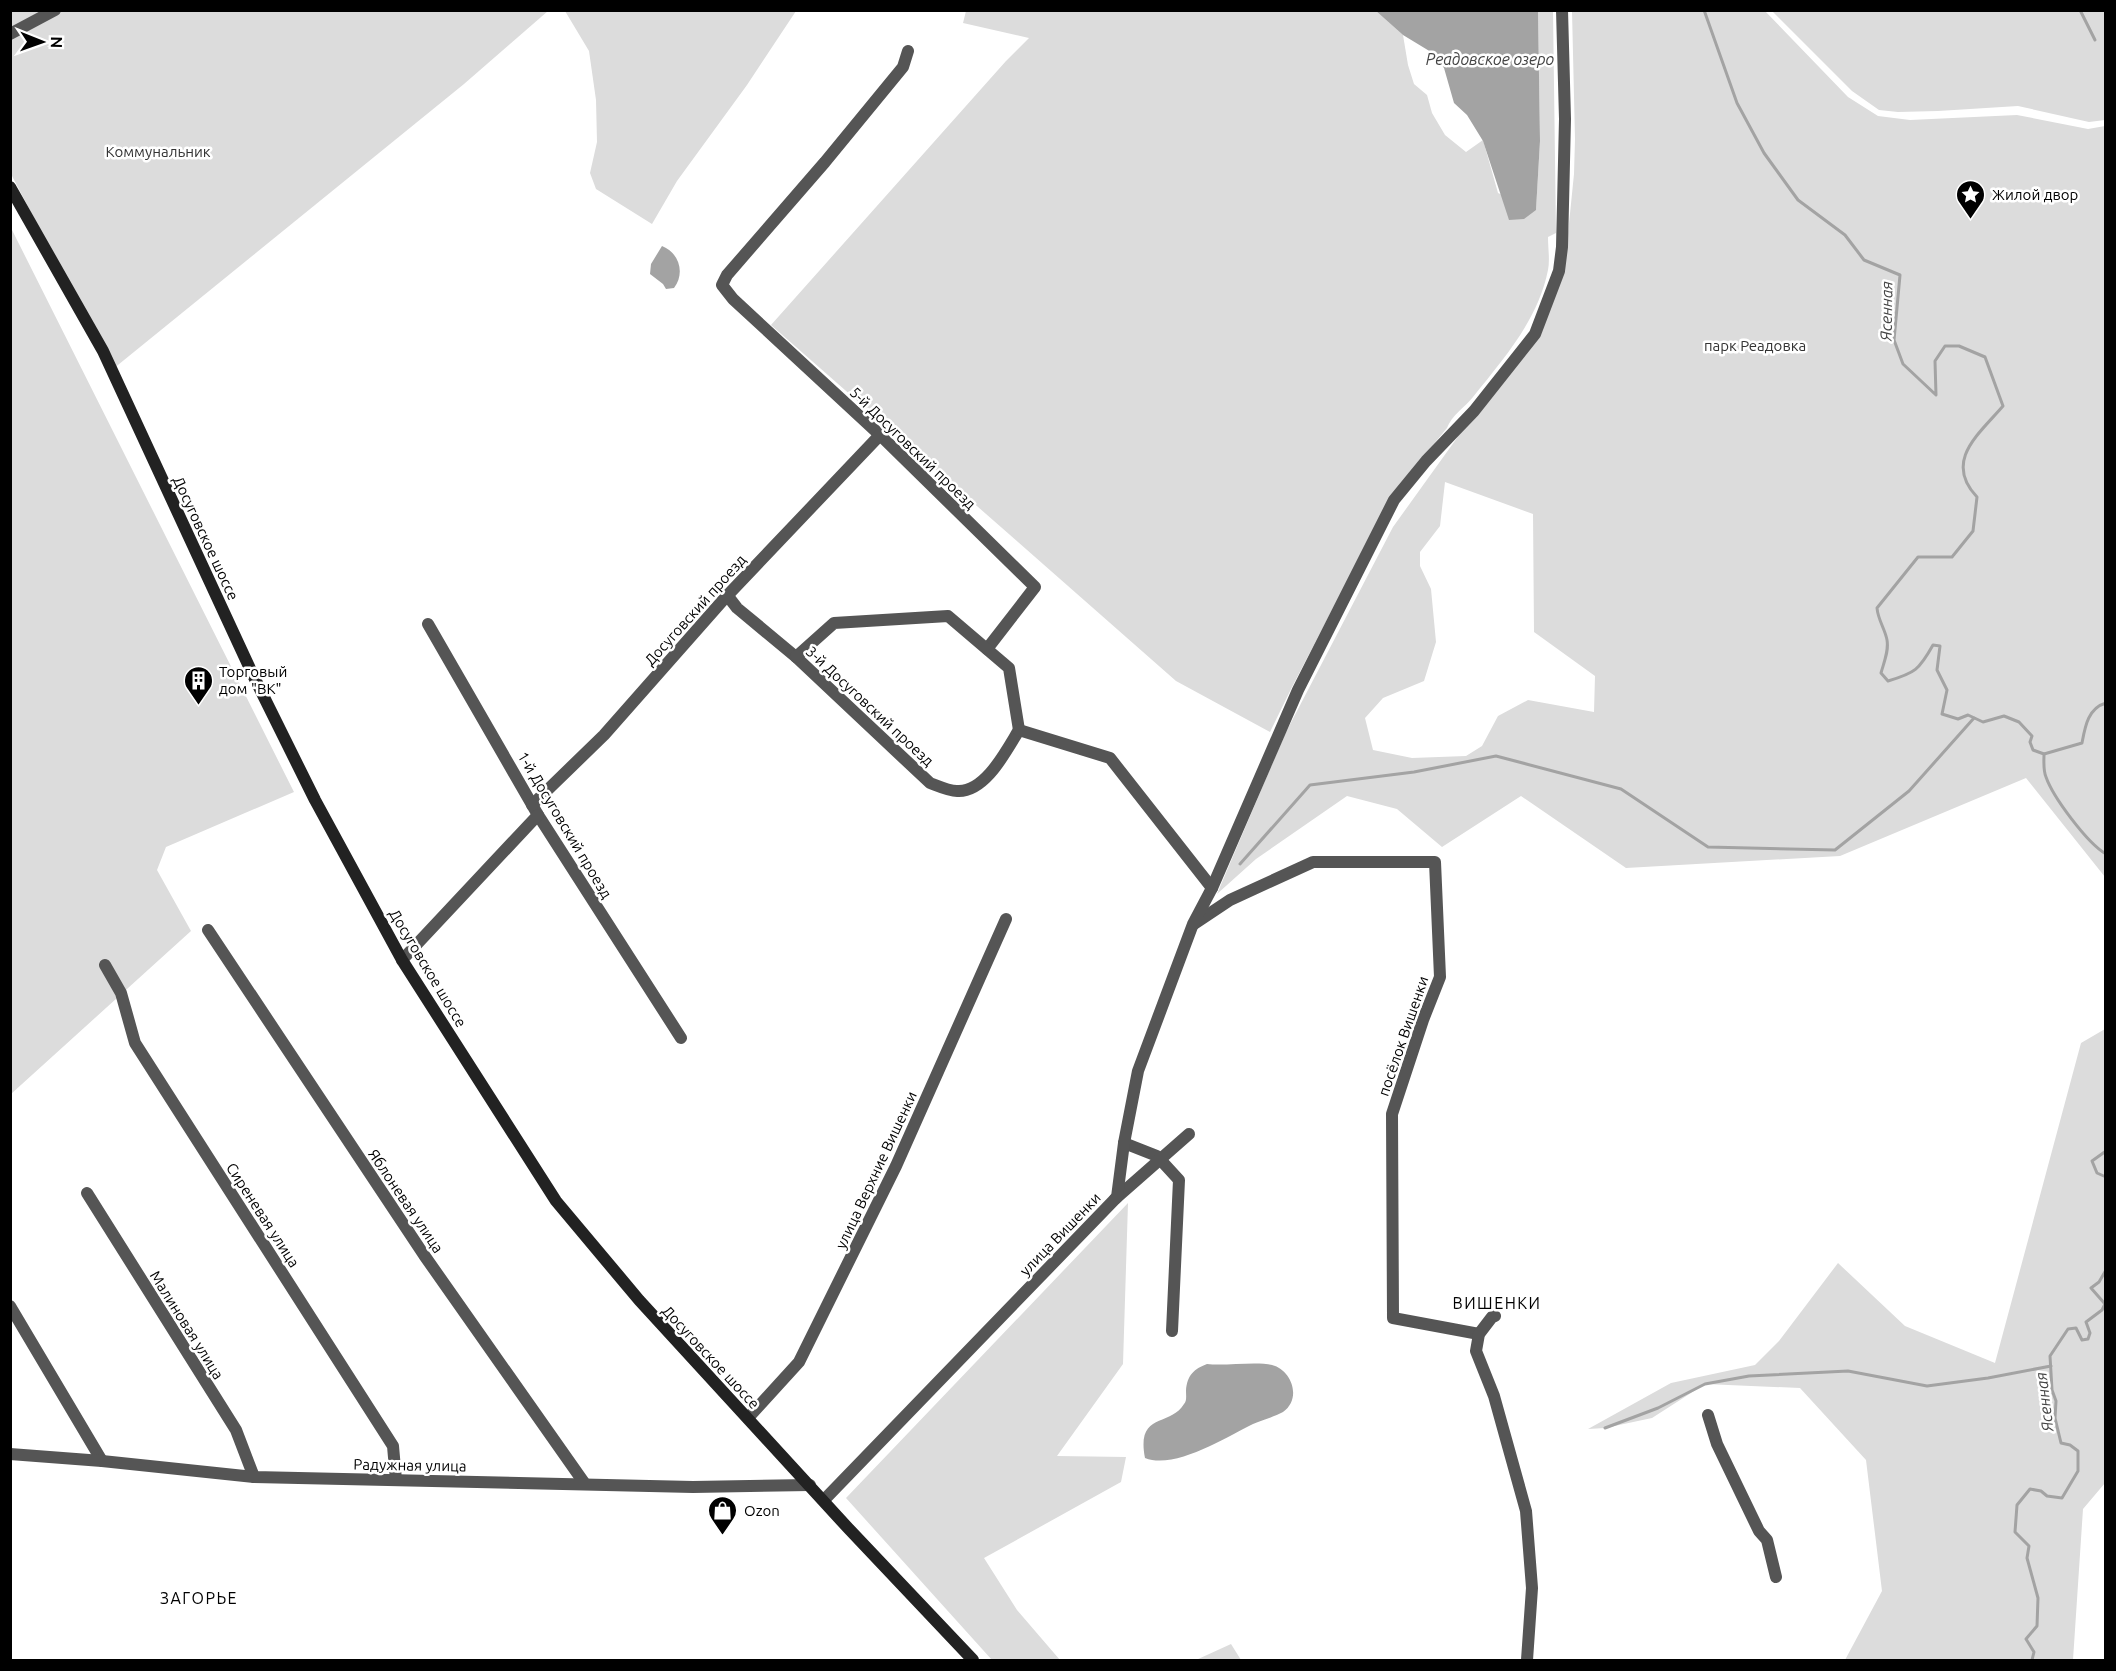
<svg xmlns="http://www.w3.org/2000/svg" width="2116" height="1671" font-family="Ubuntu,sans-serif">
<rect width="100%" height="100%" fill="#fff"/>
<g fill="#dcdcdc" fill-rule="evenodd">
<polygon points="10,11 548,11 464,84 113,369 11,174"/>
<polygon points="565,11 796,11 747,85 677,181 652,224 596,189 590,173 597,142 596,100 589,51"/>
<path d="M966 11H1376L1403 35 1408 65 1414 84 1427 95 1432 113 1445 135 1466 152 1483 140 1498 193 1536 210 1540 141 1538 11H1553L1556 233 1548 237C1548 248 1550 260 1548 270 1538 320 1504 358 1473 397 1465 407 1451 416 1447 428L1391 496 1292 687 1270 732 1176 681 771 325 1006 61 1029 38 963 23Z"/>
<path d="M1572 11H1765L1848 97 1878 116 1910 120 2017 115 2088 129 2105 126V877L2026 778 1840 856 1626 868 1521 796 1442 847 1397 809 1347 796 1256 859 1217 894 1285 734 1393 527 1467 424 1536 340 1566 253 1574 174 1575 139ZM1445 482 1533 514 1534 632 1595 676 1594 712 1528 700 1498 716 1482 746 1466 756 1412 758 1373 750 1365 718 1383 698 1424 681 1436 642 1431 589 1420 566V552L1440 526Z"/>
<polygon points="1772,11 2105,11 2105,120 2089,122 2018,106 1938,111 1898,112 1879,110 1852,91"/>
<polygon points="10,226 294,792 166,847 157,870 191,931 11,1094"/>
<polygon points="2105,1029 2105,1483 2083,1509 2073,1660 1845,1660 1882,1591 1866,1460 1800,1388 1705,1384 1652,1418 1605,1428 1588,1429 1671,1383 1755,1365 1779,1341 1838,1263 1905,1326 1995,1363 2081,1043"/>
<polygon points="1128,1203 1123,1364 1057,1456 1126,1457 1121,1482 984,1558 1017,1610 1060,1660 992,1660 846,1498"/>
<polygon points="1231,1644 1241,1660 1196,1660"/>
</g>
<g fill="#a3a3a3">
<polygon points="1376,11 1538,11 1540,141 1536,210 1524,219 1509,220 1483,141 1467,115 1454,103 1444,68 1431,52 1403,35"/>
<path d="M662 246C680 253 685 274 674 288L666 289 663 284 650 274 651 264Z"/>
<path d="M1207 1364C1226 1366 1256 1361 1272 1365 1292 1370 1302 1399 1283 1412 1274 1417 1262 1420 1253 1424 1226 1437 1175 1470 1145 1458 1136 1412 1170 1427 1184 1404 1187 1401 1186 1395 1186 1391 1187 1375 1194 1369 1207 1364Z"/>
</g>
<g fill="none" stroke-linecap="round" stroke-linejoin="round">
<g stroke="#a3a3a3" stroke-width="3">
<path d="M1704 10 1737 103 1764 153 1798 200 1845 235 1864 260 1900 275 1894 340 1903 364 1936 395 1935 361 1945 346H1959L1985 357 2003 406C1979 434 1943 461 1977 497L1973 531 1952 557H1918L1877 608C1878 620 1885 629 1887 640 1889 651 1884 662 1881 673L1888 681C1915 673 1919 670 1933 645L1940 646 1937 670 1947 690 1942 714 1958 719 1968 715 1983 722 2004 716 2019 722 2032 736 2030 742 2033 750 2044 754C2044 761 2043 770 2046 777 2053 797 2087 843 2106 854"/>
<polyline points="2080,10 2095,40"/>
<path d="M2044 754 2082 743C2085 727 2088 708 2106 703"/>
<polyline points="1240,864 1310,785 1414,772 1496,756 1621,789 1708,847 1835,850 1909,791 1974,718"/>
<polyline points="2106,1151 2092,1161 2097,1173 2106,1177"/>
<polyline points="1605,1428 1658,1408 1705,1384 1749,1376 1848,1371 1927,1386 1988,1378 2051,1366"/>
<polyline points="2032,1660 2034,1652 2026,1639 2037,1626 2038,1598 2027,1558 2029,1546 2015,1532 2017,1505 2030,1489 2041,1491 2047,1496 2062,1498 2078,1471 2078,1451 2070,1445 2061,1443 2055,1418 2056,1401 2052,1390 2050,1356 2068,1329 2076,1328 2082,1340 2088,1339 2090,1333 2086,1322 2102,1310 2105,1304 2091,1288 2099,1282 2106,1270"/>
</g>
<g stroke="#555" stroke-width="12">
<polyline points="10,34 55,10"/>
<polyline points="908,51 903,67 825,162 727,275 722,285 733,299 880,435 1035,587 987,649"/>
<path d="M727 595 737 608 796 657 930 783C938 786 949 791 957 791 985 793 1006 751 1019 730"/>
<polyline points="428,624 538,815 681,1038"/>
<polyline points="796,657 834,623 948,616 1009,668 1019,730"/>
<polyline points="1019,730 1110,758 1212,888"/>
<polyline points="532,805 604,735 724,599 880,435"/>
<polyline points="1194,924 1230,900 1313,862 1435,862 1440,977 1423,1020 1392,1114 1393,1318 1479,1334"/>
<polyline points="208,930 424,1255 585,1484"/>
<polyline points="402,960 538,815"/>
<polyline points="105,965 121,993 135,1043 393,1446 396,1480"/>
<polyline points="1124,1143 1157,1156 1179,1180 1172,1331"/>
<polyline points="87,1193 236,1430 254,1477"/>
<polyline points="1115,1199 1189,1134"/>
<polyline points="10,1306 102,1461"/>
<polyline points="1495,1316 1492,1317 1479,1334 1476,1351 1494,1396 1526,1511 1532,1588 1527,1660"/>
<polyline points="1708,1415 1717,1444 1759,1531 1767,1540 1776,1577"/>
<polyline points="748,1418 799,1362 896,1166 1006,919"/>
<polyline points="10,1454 102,1461 254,1477 693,1487 810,1485"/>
<polyline points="824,1500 1117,1197 1124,1143 1138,1071 1193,924 1212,888 1298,690 1394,500 1426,461 1474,411 1535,334 1559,271 1562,247 1565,119 1562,10"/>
</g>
<polyline stroke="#222" stroke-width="12" points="10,187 103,351 252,673 315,800 402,960 556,1201 639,1300 848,1528 973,1660"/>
</g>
<defs>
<symbol id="sight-pin" viewBox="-11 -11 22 30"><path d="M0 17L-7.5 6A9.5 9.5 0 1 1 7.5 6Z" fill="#000" stroke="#fff"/><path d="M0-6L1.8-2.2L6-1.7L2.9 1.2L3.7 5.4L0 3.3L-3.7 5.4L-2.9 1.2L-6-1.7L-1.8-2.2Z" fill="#fff"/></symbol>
<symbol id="building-pin" viewBox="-11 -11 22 30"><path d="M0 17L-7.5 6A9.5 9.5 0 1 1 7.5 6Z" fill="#000" stroke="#fff"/><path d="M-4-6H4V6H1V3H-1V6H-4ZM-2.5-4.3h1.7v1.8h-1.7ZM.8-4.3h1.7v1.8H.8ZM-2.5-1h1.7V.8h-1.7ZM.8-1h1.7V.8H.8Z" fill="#fff"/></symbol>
<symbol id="shop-pin" viewBox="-11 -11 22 30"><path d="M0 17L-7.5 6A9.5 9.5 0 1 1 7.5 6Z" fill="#000" stroke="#fff"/><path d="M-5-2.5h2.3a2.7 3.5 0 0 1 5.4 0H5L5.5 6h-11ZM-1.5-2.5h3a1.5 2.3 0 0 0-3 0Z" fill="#fff"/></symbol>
</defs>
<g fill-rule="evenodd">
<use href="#sight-pin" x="1954" y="178" width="33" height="45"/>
<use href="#building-pin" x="182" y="664" width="33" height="45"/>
<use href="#shop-pin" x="706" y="1494" width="33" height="45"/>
</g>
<g text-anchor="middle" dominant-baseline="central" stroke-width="5" stroke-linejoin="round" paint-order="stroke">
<g font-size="15" fill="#333" stroke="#fff">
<text x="158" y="151">Коммунальник</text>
<text x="1755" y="345">парк Реадовка</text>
</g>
<g font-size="15" fill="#000" stroke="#fff" text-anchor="start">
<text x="1992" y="194">Жилой двор</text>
<text x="219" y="671">Торговый<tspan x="219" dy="17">дом "ВК"</tspan></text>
<text x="744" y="1510">Ozon</text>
</g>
<g font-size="15" fill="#000" stroke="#fff">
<text transform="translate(913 448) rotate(44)">5-й Досуговский проезд</text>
<text transform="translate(206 538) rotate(65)">Досуговское шоссе</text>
<text transform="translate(695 610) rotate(-48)">Досуговский проезд</text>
<text transform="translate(870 706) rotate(43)">3-й Досуговский проезд</text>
<text transform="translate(565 825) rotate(59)">1-й Досуговский проезд</text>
<text transform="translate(428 968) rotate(59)">Досуговское шоссе</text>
<text transform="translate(1403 1036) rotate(-71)">посёлок Вишенки</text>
<text transform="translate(876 1170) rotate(-65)">улица Верхние Вишенки</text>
<text transform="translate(406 1201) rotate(56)">Яблоневая улица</text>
<text transform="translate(263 1215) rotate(57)">Сиреневая улица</text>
<text transform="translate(1060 1234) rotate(-46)">улица Вишенки</text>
<text transform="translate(187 1325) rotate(58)">Малиновая улица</text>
<text transform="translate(711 1357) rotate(47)">Досуговское шоссе</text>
<text transform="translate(410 1465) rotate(1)">Радужная улица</text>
</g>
<g font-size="16" font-style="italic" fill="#444" stroke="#fff">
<text x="1490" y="59">Реадовское озеро</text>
<text transform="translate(1886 311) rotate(-89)">Ясенная</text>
<text transform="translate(2044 1402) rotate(-97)">Ясенная</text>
</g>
<g font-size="16" letter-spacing="1.5" fill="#000" stroke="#fff">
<text x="1497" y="1303">ВИШЕНКИ</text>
<text x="199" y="1598">ЗАГОРЬЕ</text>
</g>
</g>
<rect width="2116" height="1671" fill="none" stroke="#000000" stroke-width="24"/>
<g transform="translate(42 42) rotate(91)" stroke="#ffffff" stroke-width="4.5" paint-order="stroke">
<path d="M0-4.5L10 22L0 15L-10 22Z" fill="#000000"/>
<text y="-9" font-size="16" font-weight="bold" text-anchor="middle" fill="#000000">N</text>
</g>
</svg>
